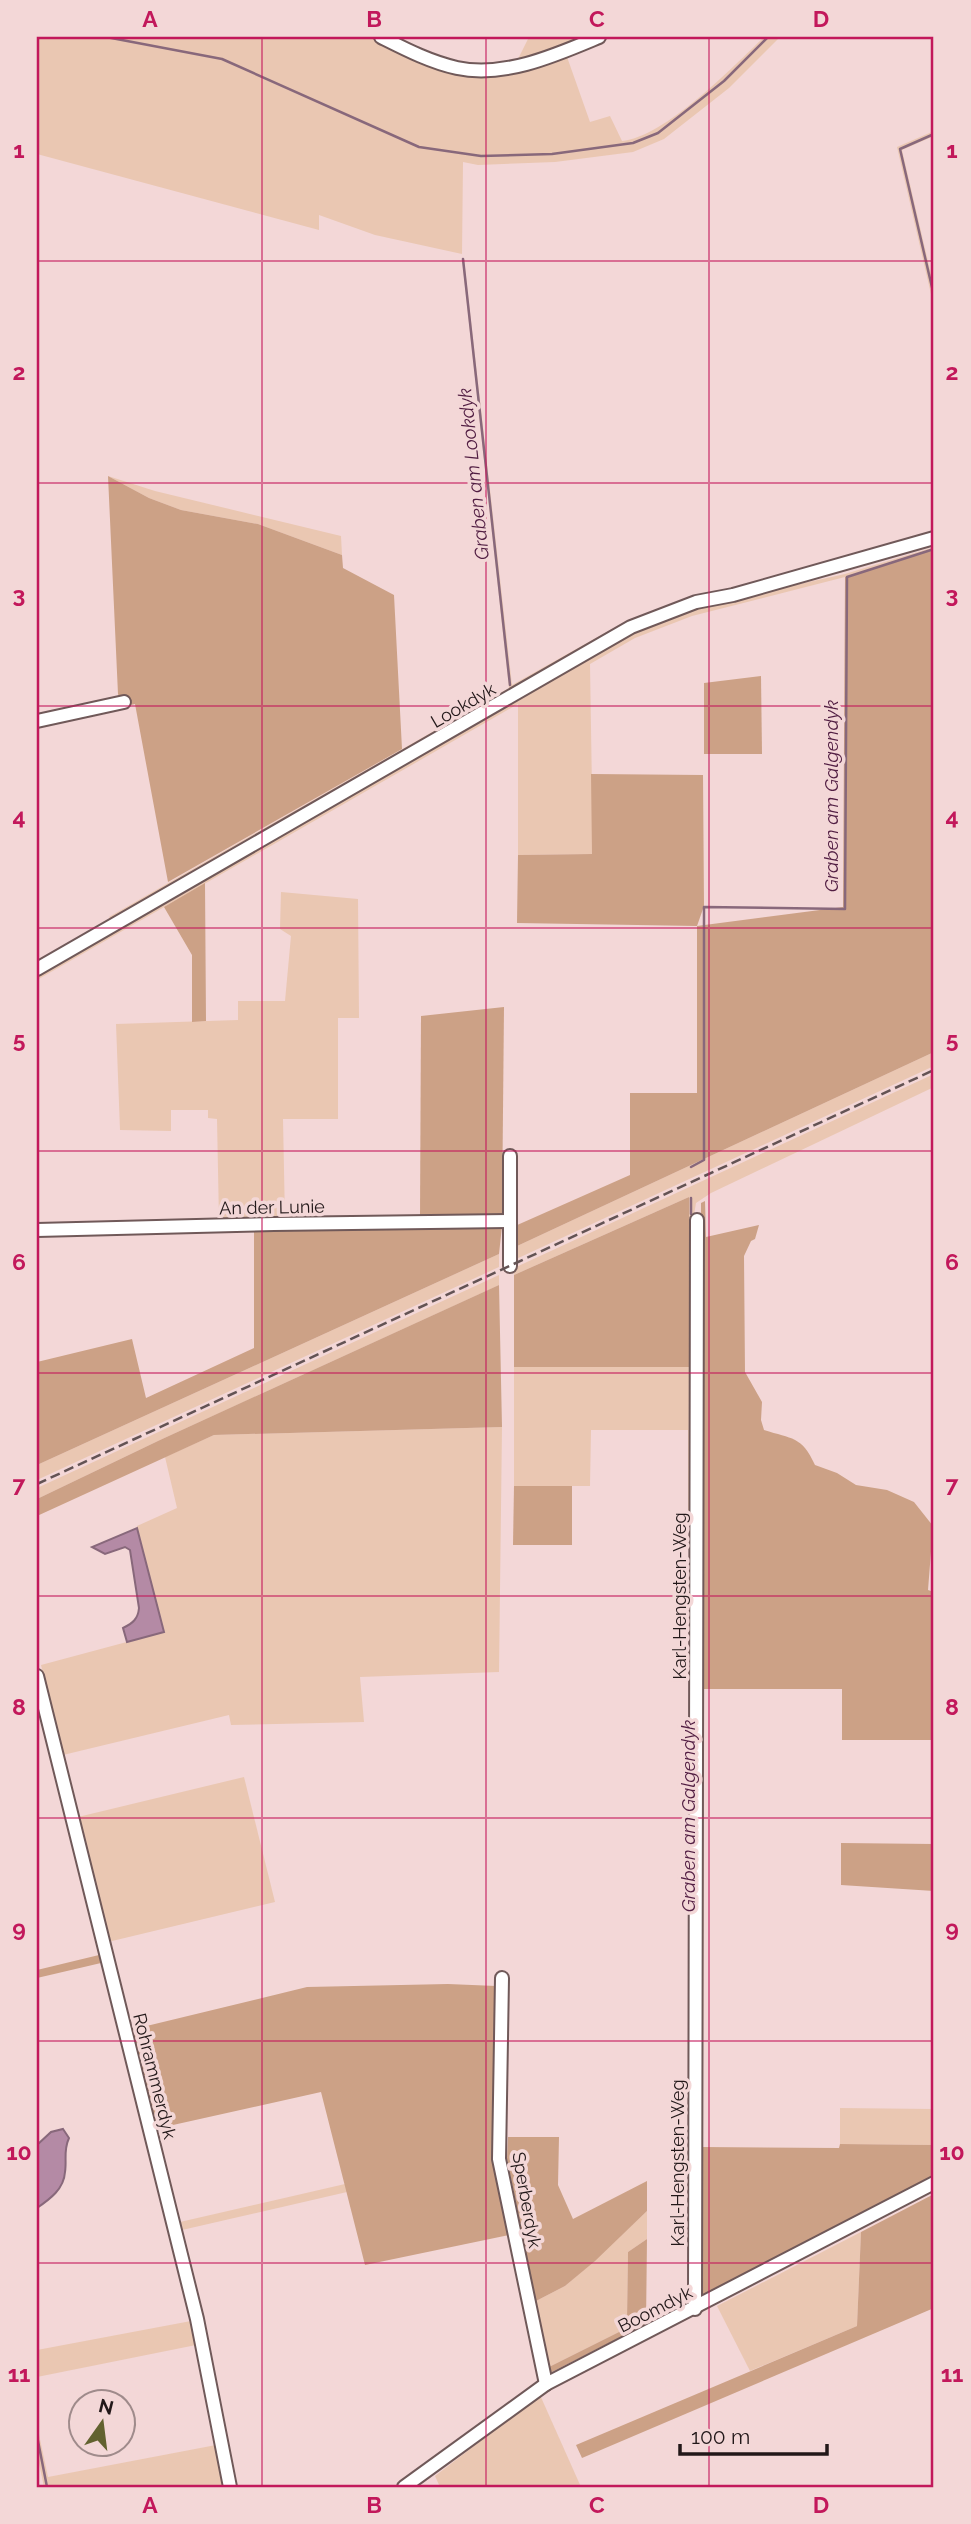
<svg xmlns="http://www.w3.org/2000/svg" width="971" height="2524" font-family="Raleway,sans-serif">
<rect width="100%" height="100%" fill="#f3d7d7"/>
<g fill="#eac7b2">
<path d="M37 37H371L408 55 466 73 566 54 590 122 610 116 622 141C665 137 733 67 764 37H780L729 88 664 139 633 152 555 162 478 165 463 162 462 254 375 235 319 215V230L37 154Z"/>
<path d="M529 37H589C535 56 489 79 430 56 422 53 413 51 406 45 446 61 473 68 517 61Z"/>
<polygon points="934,131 934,136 902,150 934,287 934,307 897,147"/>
<polygon points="462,259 464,259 512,685 628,620 704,593 704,598 658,612 112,921 109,917 509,688"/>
<polygon points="108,476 155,491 341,536 342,555 258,524 181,510 149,498"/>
<polygon points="934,547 934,549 845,577 692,616 635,638 590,664 593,854 518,855 518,704 37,980 37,973 638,629 704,605 845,574"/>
<polygon points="281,892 358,899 359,1018 338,1018 338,1119 283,1119 285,1220 219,1221 217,1119 208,1118 208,1110 171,1110 171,1131 120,1130 116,1024 238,1020 238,1001 285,1001 291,936 280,929"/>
<polygon points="934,1052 934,1066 514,1260 515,1247"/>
<polygon points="934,1074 934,1087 711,1193 696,1203 694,1215 693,1524 688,1524 688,1430 591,1430 590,1486 514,1486 514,1367 689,1367 689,1197 514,1275 514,1268"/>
<polygon points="499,1254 499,1267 37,1480 37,1465"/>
<polygon points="499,1275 499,1285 495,1287 160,1440 37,1499 37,1488"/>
<polygon points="502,1427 499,1672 360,1677 364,1722 231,1725 229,1715 63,1755 41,1665 164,1632 137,1526 177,1508 165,1457 214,1435"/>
<polygon points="700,1689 704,1689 703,2107 699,2107"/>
<polygon points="244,1777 275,1902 108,1942 78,1817"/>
<polygon points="840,2108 934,2109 934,2145 840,2144"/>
<polygon points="345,2184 347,2192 182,2230 180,2222"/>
<polygon points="647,2211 647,2239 628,2252 627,2320 621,2331 549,2367 536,2301 565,2286 594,2261"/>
<polygon points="861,2232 857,2326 750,2371 717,2306"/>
<polygon points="191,2321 196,2345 37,2377 37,2350"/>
<polygon points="540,2395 581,2487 440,2487 435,2476"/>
<polygon points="37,2425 48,2477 216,2445 225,2486 44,2487 37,2454"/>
</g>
<g fill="#cca186">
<polygon points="108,476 149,498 181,510 258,524 342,555 343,568 394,595 402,749 168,882 135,704 123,707 118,694"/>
<polygon points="934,549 934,1052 515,1247 515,1226 630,1175 630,1093 697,1093 697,926 517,923 518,855 592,854 591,774 703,775 704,906 697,926 843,907 845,577"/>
<polygon points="761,676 762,754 704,754 704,683"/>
<polygon points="205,883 206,1021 192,1022 192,955 164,907"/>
<polygon points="504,1007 502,1215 420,1217 421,1016"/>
<polygon points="689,1197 689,1367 514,1367 514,1275"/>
<path d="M705 1201 706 1237 759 1225 755 1239 751 1241 744 1256 745 1372 762 1402 761 1420 764 1430C792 1439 802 1436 815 1465L837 1473 856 1485 887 1490 914 1502 933 1526 928 1590 934 1592V1740H842V1689H700L702 1525 701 1203Z"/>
<polygon points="502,1226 499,1254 37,1465 37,1362 132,1339 146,1398 254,1348 254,1231"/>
<polygon points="499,1285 502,1427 214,1435 37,1516 37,1499 160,1440"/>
<polygon points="514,1486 572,1486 572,1545 513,1545"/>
<polygon points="841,1843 934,1844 934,1891 841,1885"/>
<polygon points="99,1955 101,1963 37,1978 37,1970"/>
<polygon points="448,1984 496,1986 509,2235 365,2265 321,2092 155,2129 130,2030 307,1987"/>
<polygon points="508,2137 559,2137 558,2185 573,2219 647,2181 647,2211 595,2261 565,2286 536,2301 507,2159"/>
<polygon points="840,2144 934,2145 934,2177 701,2296 701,2147 839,2148"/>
<polygon points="934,2194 934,2308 582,2458 576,2445 857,2326 861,2232"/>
<polygon points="647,2239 646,2324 550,2373 549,2367 621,2331 627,2320 628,2252"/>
</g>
<g fill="#b48aa5" stroke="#88687b" stroke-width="2">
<path d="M137 1528 164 1632 127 1642 123 1628C133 1623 138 1619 139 1608L130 1550 125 1547 105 1554 92 1547Z"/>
<path d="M63 2129 69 2138C63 2151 67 2159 65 2172 64 2189 50 2199 37 2208V2145L51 2132Z"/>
</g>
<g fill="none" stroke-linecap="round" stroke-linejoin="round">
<g stroke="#88687b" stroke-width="2.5">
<polyline points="106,37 222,59 419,147 481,156 552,154 633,143 658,133 724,81 768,37"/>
<polyline points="934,134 900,149 934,296"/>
<polyline points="463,259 510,685"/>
<polyline points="691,1167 704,1160 704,907 845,909 847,577 934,549"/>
<polyline points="691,1214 691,1198"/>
<polyline points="37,2436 47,2487"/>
</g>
<defs>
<g id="minor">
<path d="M381 37C405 49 430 62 457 68 505 78 556 55 599 37"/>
<polyline points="37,721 124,702"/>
<polyline points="37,969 631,627 696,602 733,595 934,538"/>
<polyline points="37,1230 274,1224 508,1221"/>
<polyline points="510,1266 510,1156"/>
<polyline points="37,1676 197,2319 230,2487"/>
<polyline points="502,1978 499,2159 546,2384"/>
<polyline points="695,2309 697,1220"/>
<polyline points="404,2487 546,2384 934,2183"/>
</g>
</defs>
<use href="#minor" stroke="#705959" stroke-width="16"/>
<use href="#minor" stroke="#fff" stroke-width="12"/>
<polyline stroke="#635354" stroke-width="2.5" stroke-dasharray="10 5" stroke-linecap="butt" points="37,1484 934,1070"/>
</g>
<path fill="none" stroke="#c2185b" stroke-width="2" stroke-opacity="0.55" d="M262 37V2487M486 37V2487M709 37V2487M37 261H934M37 483H934M37 706H934M37 928H934M37 1151H934M37 1373H934M37 1596H934M37 1818H934M37 2041H934M37 2263H934"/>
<g text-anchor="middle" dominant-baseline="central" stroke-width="7" stroke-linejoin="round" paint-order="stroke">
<g font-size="18" fill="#221819" stroke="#f3d7d7">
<text transform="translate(463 705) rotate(-30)">Lookdyk</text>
<text transform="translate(272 1207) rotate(-1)">An der Lunie</text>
<text transform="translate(679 1596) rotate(-90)">Karl-Hengsten-Weg</text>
<text transform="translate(155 2076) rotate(76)">Rohrammerdyk</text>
<text transform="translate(677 2163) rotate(-90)">Karl-Hengsten-Weg</text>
<text transform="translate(527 2200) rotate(80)">Sperberdyk</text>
<text transform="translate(655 2309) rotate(-27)">Boomdyk</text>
</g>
<g font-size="19" font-style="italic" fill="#511d42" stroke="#f3d7d7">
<text transform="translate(473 474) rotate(-96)">Graben am Lookdyk</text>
<text transform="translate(831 796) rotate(-90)">Graben am Galgendyk</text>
<text transform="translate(688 1816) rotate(-90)">Graben am Galgendyk</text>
</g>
</g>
<rect width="971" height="2524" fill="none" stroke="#f3d7d7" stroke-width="77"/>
<g transform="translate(102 2423) rotate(14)"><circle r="33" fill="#f3d7d7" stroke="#9f8b8b" stroke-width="2"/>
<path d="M0-5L12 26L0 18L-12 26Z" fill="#62622f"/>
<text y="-10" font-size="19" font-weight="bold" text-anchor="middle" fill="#221819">N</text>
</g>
<path d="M680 2444v10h147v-10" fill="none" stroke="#221819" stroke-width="3.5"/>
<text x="691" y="2444" font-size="21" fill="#221819" stroke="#f3d7d7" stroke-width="5" paint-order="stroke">100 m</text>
<rect x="38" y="38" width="894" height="2448" fill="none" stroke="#c2185b" stroke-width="2.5"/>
<g font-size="23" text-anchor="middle" font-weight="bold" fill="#c2185b">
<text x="150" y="27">A</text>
<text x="374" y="27">B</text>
<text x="597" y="27">C</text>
<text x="821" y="27">D</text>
<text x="19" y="158">1</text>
<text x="952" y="158">1</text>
<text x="19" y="380">2</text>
<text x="952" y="380">2</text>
<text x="19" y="603">3</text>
<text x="952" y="603">3</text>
<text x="19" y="825">4</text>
<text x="952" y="825">4</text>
<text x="19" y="1048">5</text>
<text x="952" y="1048">5</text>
<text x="19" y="1270">6</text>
<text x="952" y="1270">6</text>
<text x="19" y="1492">7</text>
<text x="952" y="1492">7</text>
<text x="19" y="1715">8</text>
<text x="952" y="1715">8</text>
<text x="19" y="1937">9</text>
<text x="952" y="1937">9</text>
<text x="19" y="2160">10</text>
<text x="952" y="2160">10</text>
<text x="19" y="2382">11</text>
<text x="952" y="2382">11</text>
<text x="150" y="2513">A</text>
<text x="374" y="2513">B</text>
<text x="597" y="2513">C</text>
<text x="821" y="2513">D</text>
</g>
</svg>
